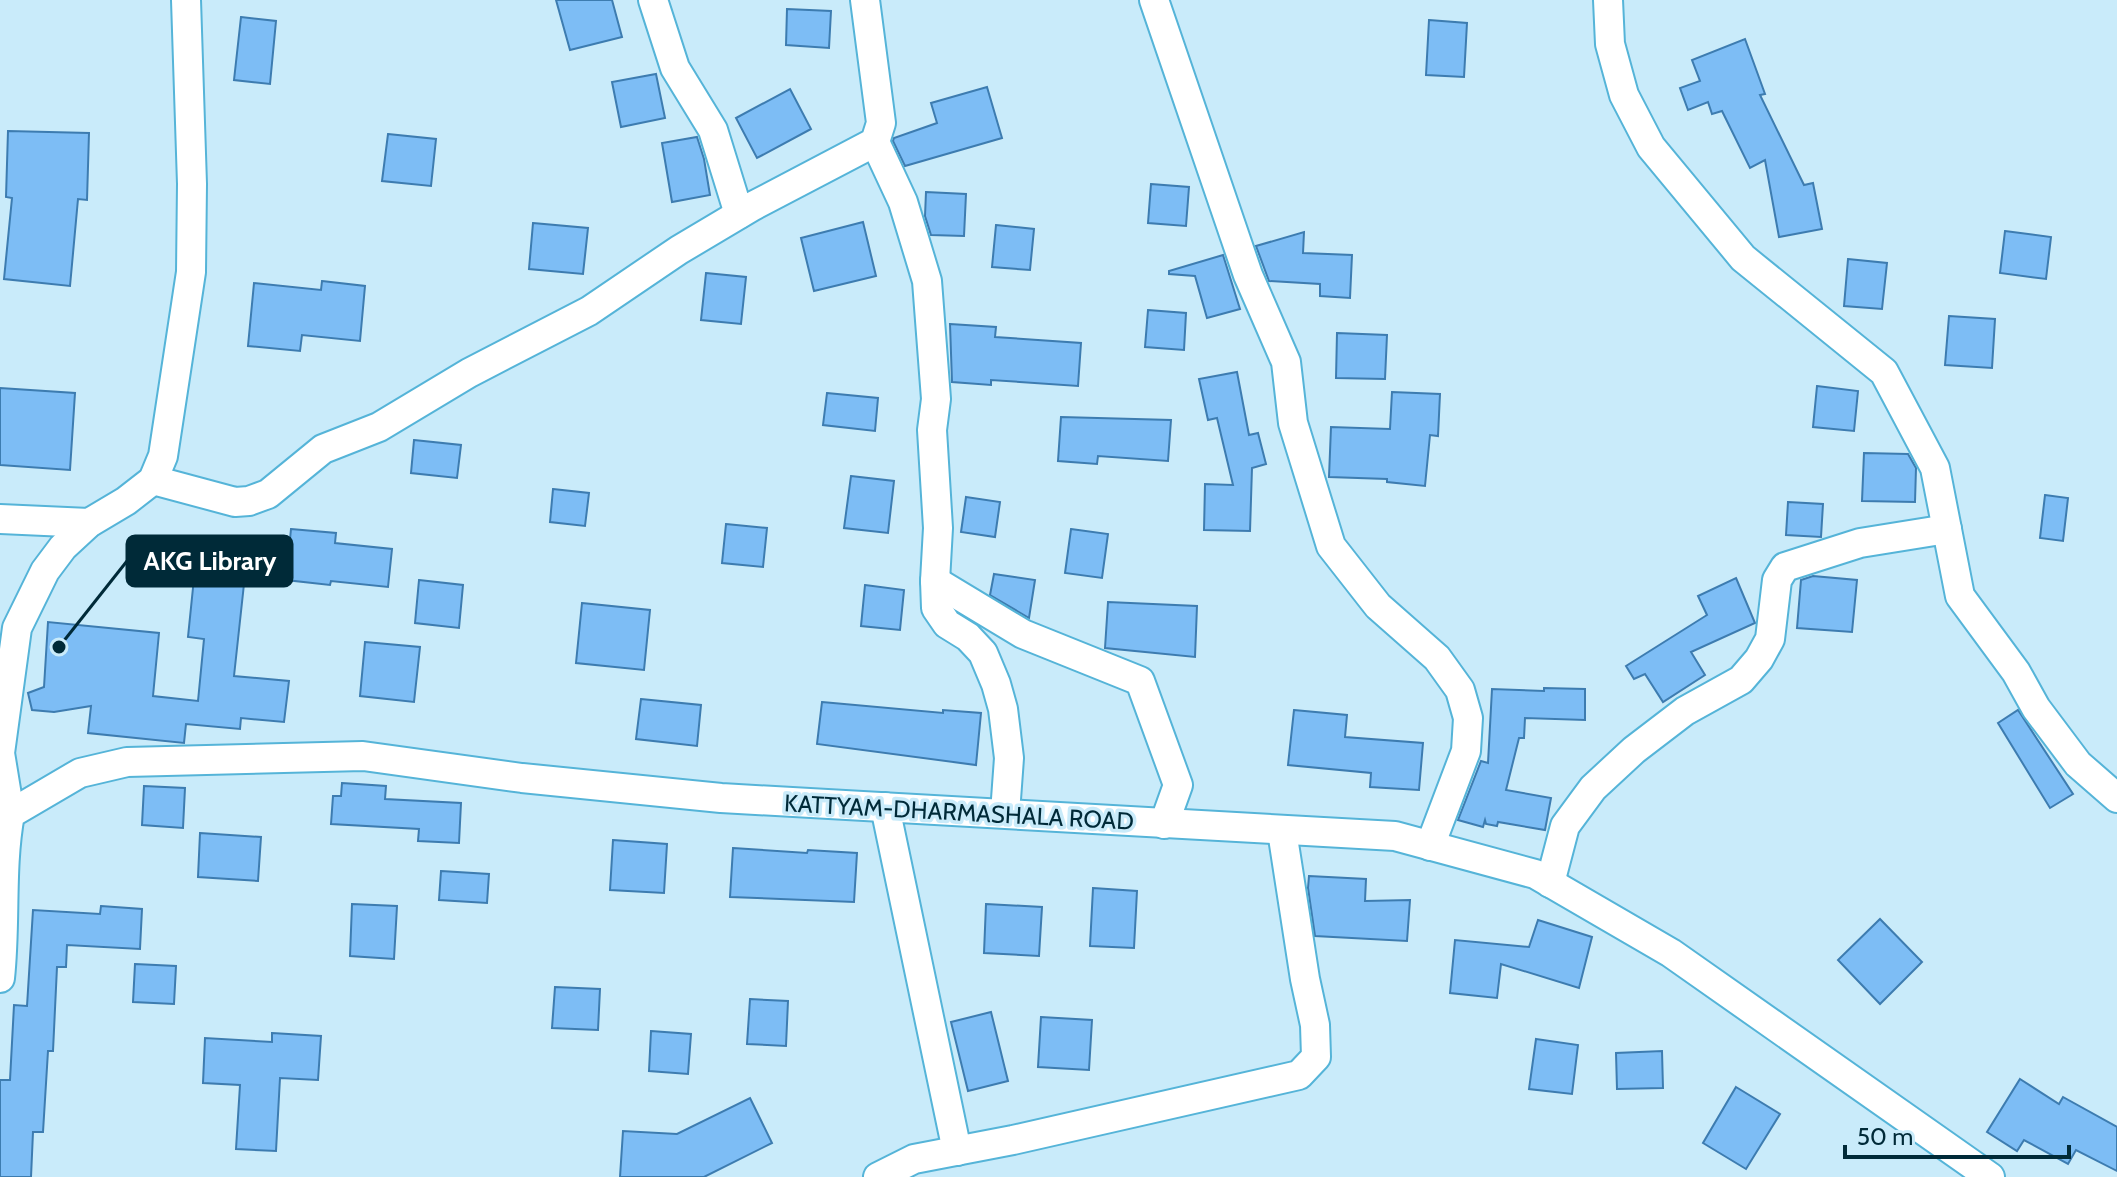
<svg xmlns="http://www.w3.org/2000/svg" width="2117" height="1177" font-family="Cabin,sans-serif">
<rect width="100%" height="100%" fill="#c9ebfa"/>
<g fill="#7dbdf5" stroke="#3d7cb0" stroke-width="2">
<polygon points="556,0 612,0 622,37 570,50"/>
<polygon points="787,9 831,11 829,48 786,45"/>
<polygon points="241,17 276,21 270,84 234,80"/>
<polygon points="1429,20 1467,23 1464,77 1426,75"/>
<polygon points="1745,39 1765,94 1760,95 1804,185 1813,183 1822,229 1779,237 1765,160 1750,168 1722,111 1712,114 1708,102 1688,110 1680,88 1700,81 1692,60"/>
<polygon points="656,74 665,118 621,127 612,82"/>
<polygon points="987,87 1002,138 905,166 893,141 894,138 937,123 931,103"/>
<polygon points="790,89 811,129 757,158 736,118"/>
<polygon points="8,131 89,133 87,200 78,199 70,286 4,279 12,198 6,197"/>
<polygon points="388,134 436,139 431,186 382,181"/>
<polygon points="697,137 704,159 710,195 672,202 662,143"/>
<polygon points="1151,184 1189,187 1186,226 1148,223"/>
<polygon points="926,192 966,194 964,236 931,235 925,216"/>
<polygon points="863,222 876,276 814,291 801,238"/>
<polygon points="533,223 588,228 583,274 529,269"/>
<polygon points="996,225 1034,229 1030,270 992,267"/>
<polygon points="2005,231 2051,237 2046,279 2000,273"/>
<polygon points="1304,232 1303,253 1352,255 1350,298 1320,296 1320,284 1269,281 1256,246"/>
<polygon points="1223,255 1240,309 1207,318 1195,276 1169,274 1169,271"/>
<polygon points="1848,259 1887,263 1882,309 1844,306"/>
<polygon points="706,273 746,277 741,324 701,320"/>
<polygon points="322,281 365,286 360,341 302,335 300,351 248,346 254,283 321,290"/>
<polygon points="1148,310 1186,313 1184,350 1145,347"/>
<polygon points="1949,316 1995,319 1992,368 1945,365"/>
<polygon points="950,324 996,327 995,337 1081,343 1078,386 991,380 991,385 952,382"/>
<polygon points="1337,333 1387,335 1385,379 1336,378"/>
<polygon points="1237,372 1249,435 1258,433 1266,464 1252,468 1250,531 1204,530 1205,484 1233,485 1217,418 1208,420 1199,379"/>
<polygon points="1817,386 1858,391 1854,431 1813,427"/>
<polygon points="0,388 75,393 70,470 0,465"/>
<polygon points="1392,392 1440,394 1438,436 1430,435 1425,486 1387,482 1387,479 1329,477 1331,427 1390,429"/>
<polygon points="827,393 878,398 875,431 823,425"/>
<polygon points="1061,417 1171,420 1168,461 1098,456 1097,464 1058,461"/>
<polygon points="414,440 461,445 457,478 411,473"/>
<polygon points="1864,453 1908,454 1916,468 1915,502 1862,501"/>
<polygon points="851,476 894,481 888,533 844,528"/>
<polygon points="553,489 589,493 585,526 550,522"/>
<polygon points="2045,495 2068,498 2063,541 2040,538"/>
<polygon points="966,497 1000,502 995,537 961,532"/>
<polygon points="1788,502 1823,504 1821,537 1786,535"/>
<polygon points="726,524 767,528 763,567 722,563"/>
<polygon points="291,529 336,533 335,543 392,549 388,587 331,581 330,585 286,580"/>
<polygon points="1071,529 1108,534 1102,578 1065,573"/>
<polygon points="994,574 1035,580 1029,618 990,595"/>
<polygon points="1813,576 1857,580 1852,632 1797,628 1801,580"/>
<polygon points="194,578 244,584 234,676 289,681 284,722 241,718 240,729 186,724 184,743 88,733 91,706 54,712 32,710 28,693 44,687 48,622 159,633 153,696 198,701 204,639 188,637"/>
<polygon points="1736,578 1755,623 1691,652 1705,675 1663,702 1645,674 1634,679 1626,666 1707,615 1698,596"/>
<polygon points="419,580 463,585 459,628 415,623"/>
<polygon points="865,585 904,590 900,630 861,626"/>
<polygon points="1108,602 1197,606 1195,657 1105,648"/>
<polygon points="582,603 650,610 644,670 576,663"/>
<polygon points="365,642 420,647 414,702 360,696"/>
<polygon points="1544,688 1585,689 1585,720 1525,718 1524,738 1519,738 1506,790 1551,798 1545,830 1498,822 1497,826 1486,824 1485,820 1483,827 1458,820 1481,761 1488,763 1492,689 1544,691"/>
<polygon points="641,699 701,705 697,746 636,739"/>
<polygon points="822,702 943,713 943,710 981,713 976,765 817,744"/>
<polygon points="1294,710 1347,715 1345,737 1423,743 1419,790 1370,787 1371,773 1288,765"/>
<polygon points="2018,710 2073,794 2050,808 1998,723"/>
<polygon points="342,783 386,786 385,799 461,803 459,843 418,841 419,829 331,824 333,796 341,796"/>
<polygon points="144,786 185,788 183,828 142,825"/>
<polygon points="200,833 261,837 258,881 198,877"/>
<polygon points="613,840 667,844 664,893 610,890"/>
<polygon points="733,848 807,853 808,850 857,853 854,902 730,897"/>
<polygon points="441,871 489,874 487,903 439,900"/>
<polygon points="1309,876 1366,879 1365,901 1410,900 1407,941 1315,936 1308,888"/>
<polygon points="1093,888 1137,891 1134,948 1090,946"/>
<polygon points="352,904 397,906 394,959 350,956"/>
<polygon points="986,904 1042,907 1039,956 984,953"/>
<polygon points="101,906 142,909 140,949 67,945 66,967 57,967 53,1051 48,1051 43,1132 33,1132 31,1177 0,1177 0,1080 10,1080 14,1005 27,1006 33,910 100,914"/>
<polygon points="1880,919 1922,962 1880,1004 1838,960"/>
<polygon points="1538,920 1592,937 1579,988 1501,964 1497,998 1450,993 1455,940 1529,947"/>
<polygon points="135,964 176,966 174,1004 133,1002"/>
<polygon points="555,987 600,989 598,1030 552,1028"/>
<polygon points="750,999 788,1001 786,1046 747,1044"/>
<polygon points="991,1012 1008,1081 968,1091 951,1022"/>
<polygon points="1041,1017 1092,1020 1089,1070 1038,1067"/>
<polygon points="651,1031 691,1034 688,1074 649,1071"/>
<polygon points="272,1033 321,1036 318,1080 280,1078 276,1151 236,1149 240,1085 203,1083 205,1038 272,1042"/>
<polygon points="1536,1039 1578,1045 1572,1094 1529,1089"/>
<polygon points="1662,1051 1663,1088 1617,1089 1616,1053"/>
<polygon points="2020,1079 2059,1104 2063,1097 2117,1127 2117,1171 2076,1150 2068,1164 2024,1140 2017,1151 1987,1132"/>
<polygon points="1736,1087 1780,1114 1746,1169 1703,1143"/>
<polygon points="750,1098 772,1143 704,1177 620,1177 623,1131 677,1134"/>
</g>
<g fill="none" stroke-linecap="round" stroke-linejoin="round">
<defs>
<g id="street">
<polyline points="653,0 675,68 713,130 739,214"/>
<polyline points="1154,0 1248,275 1286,362 1293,423 1331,546 1378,606 1437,658 1460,690 1468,718 1466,751 1430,846"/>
<polyline points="1608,0 1610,44 1624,95 1651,147 1743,258 1884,372 1935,468 1960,596 2016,672 2036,708 2078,764 2117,798"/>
<polyline points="875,142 903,202 927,281 936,399 932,430 938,528 935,581 936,608 947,624 968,637 983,653 996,684 1003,709 1009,758 1005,813"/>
<polyline points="153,480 235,502 249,501 268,494 323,449 379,427 469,373 589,311 679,250 753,206 875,142 881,123 865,0"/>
<polyline points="0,519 89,523"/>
<polyline points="935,581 1023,634 1140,681 1178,785 1164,824"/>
<polyline points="885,807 957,1151"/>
<polyline points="10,814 0,753 17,628 45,571 63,547 89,523 126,501 153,480 163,456 191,272 192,184 186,0"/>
<polyline points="1550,883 1565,826 1593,788 1634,750 1685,711 1741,680 1759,659 1770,639 1777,580 1785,567 1860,543 1947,529"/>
<path d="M0 978C6 923 0 868 10 814L80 773 127 762 363 756 522 778 721 798 1395 836 1535 874 1671 953 1990 1177"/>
<polyline points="878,1177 914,1159 1013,1140 1299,1075 1316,1057 1315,1025 1305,979 1282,831"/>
</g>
</defs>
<use href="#street" stroke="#55b4d8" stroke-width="32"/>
<use href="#street" stroke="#fff" stroke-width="28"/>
</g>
<g text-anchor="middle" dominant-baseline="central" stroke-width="7" stroke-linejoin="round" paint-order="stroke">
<g font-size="24" fill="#002a38" stroke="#c9ebfa">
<text transform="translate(959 812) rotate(3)">KATTYAM-DHARMASHALA ROAD</text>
</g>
</g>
<path fill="none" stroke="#002a38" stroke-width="3" d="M59 647L127 561"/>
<circle fill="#002a38" stroke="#c9ebfa" stroke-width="3" cx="59" cy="647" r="8"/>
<rect fill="#002a38" stroke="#002a38" stroke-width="3" x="127" y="536" width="165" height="50" rx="8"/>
<g font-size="26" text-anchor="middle" font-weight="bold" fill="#fff">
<text x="210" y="570">AKG Library</text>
</g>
<path d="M1845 1145v12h224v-12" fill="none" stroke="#002a38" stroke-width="4"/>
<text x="1857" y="1145" font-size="24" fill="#002a38" stroke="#c9ebfa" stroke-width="6" paint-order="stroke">50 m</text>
</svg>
